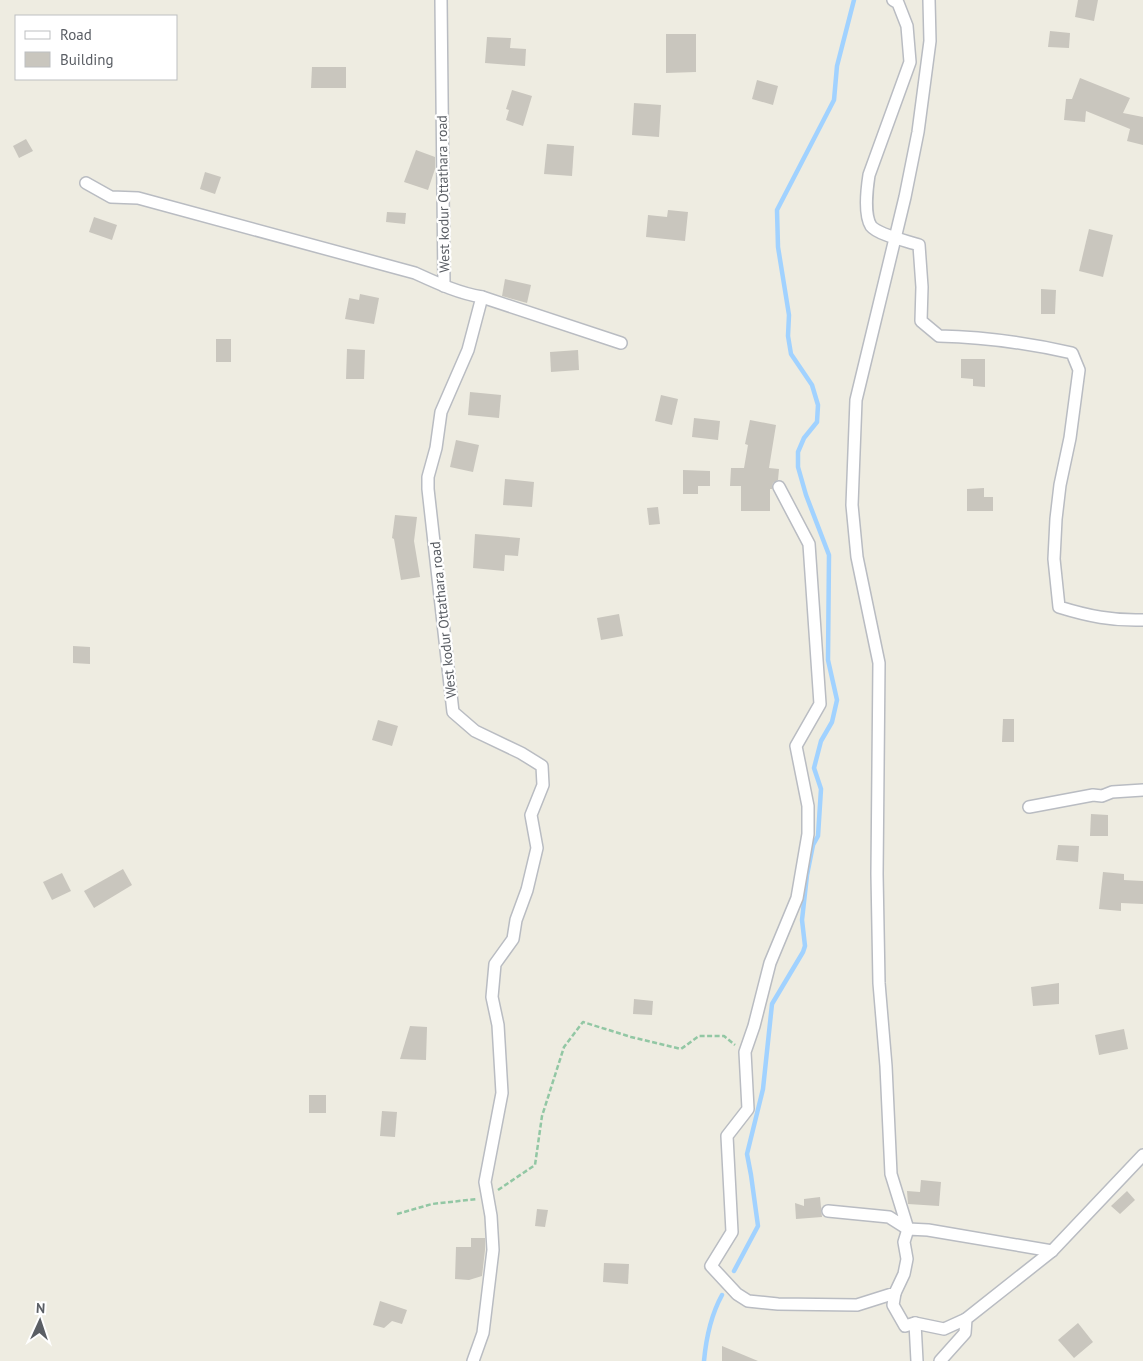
<svg xmlns="http://www.w3.org/2000/svg" width="1143" height="1361" font-family="'PT Sans',sans-serif">
<rect width="100%" height="100%" fill="#eeece1"/>
<g fill="none" stroke-linecap="round" stroke-linejoin="round">
<g stroke="#a1d2ff" stroke-width="4.5">
<polyline points="734,1271 758,1226 751,1175 747,1154 763,1089 772,1004 803,952 805,946 802,920 807,875 813,845 818,836 821,789 814,768 821,741 832,722 837,700 828,660 829,555 806,495 798,467 798,452 804,438 817,422 818,405 812,385 791,354 788,336 789,315 778,247 777,210 834,100 837,66 854,0"/>
<path d="M704 1361C706 1339 711 1315 722 1295"/>
</g>
</g>
<g fill="#c9c6be">
<polygon points="1078,0 1098,0 1094,21 1075,17"/>
<polygon points="1050,31 1070,33 1069,48 1048,47"/>
<polygon points="666,34 696,34 696,72 666,73"/>
<polygon points="487,37 511,38 510,48 526,49 525,66 485,63"/>
<polygon points="312,67 346,67 346,88 311,88"/>
<polygon points="1080,78 1130,98 1123,113 1143,117 1143,145 1127,141 1130,129 1086,111 1085,122 1064,120 1066,99 1072,99"/>
<polygon points="757,80 778,86 773,105 752,99"/>
<polygon points="512,90 532,96 523,126 506,120 509,110 506,109"/>
<polygon points="634,103 661,105 659,137 632,135"/>
<polygon points="26,139 33,151 19,158 13,146"/>
<polygon points="547,144 574,146 572,176 544,174"/>
<polygon points="416,150 435,157 435,169 428,190 404,182"/>
<polygon points="205,172 221,177 215,194 200,189"/>
<polygon points="668,210 688,212 685,241 646,237 648,215 667,217"/>
<polygon points="387,212 406,213 405,224 386,222"/>
<polygon points="94,217 117,225 112,240 89,232"/>
<polygon points="1089,229 1113,235 1103,277 1079,271"/>
<polygon points="505,279 531,285 527,303 502,296"/>
<polygon points="1041,289 1056,290 1055,314 1041,314"/>
<polygon points="360,294 379,298 374,324 345,319 349,298 359,300"/>
<rect x="216" y="339" width="15" height="23"/>
<polygon points="347,349 365,350 364,379 346,379"/>
<polygon points="578,350 579,370 551,372 550,352"/>
<polygon points="961,359 985,359 985,387 973,386 973,379 961,378"/>
<polygon points="470,392 501,395 499,418 468,415"/>
<polygon points="661,395 678,399 672,425 655,421"/>
<polygon points="694,418 720,421 718,440 692,437"/>
<polygon points="750,420 776,425 769,468 779,469 778,480 773,483 772,489 770,489 770,511 741,511 741,486 730,486 731,468 744,468 748,445 745,444"/>
<polygon points="456,440 479,445 473,472 450,467"/>
<polygon points="683,470 710,471 710,486 698,486 698,494 683,494"/>
<polygon points="505,479 534,482 532,507 503,505"/>
<polygon points="984,488 984,497 993,497 993,511 967,511 967,489"/>
<polygon points="658,507 660,524 649,525 647,508"/>
<polygon points="395,515 417,517 414,541 420,577 401,580 394,539 392,538"/>
<polygon points="475,534 520,538 518,556 505,555 504,571 473,568"/>
<polygon points="619,614 623,636 601,640 597,618"/>
<polygon points="73,646 90,647 90,664 73,663"/>
<polygon points="1003,719 1014,719 1014,742 1002,742"/>
<polygon points="378,720 398,726 392,746 372,740"/>
<polygon points="1091,814 1108,815 1108,836 1090,836"/>
<polygon points="1058,845 1079,846 1078,862 1056,860"/>
<polygon points="123,869 132,885 94,908 84,891"/>
<polygon points="1103,872 1124,874 1124,880 1143,881 1143,904 1121,903 1121,911 1099,909"/>
<polygon points="62,873 71,891 52,900 43,882"/>
<polygon points="1059,983 1059,1004 1033,1006 1031,987"/>
<polygon points="634,999 653,1001 652,1015 633,1014"/>
<polygon points="410,1026 427,1027 426,1060 400,1059"/>
<polygon points="1124,1029 1128,1049 1099,1055 1095,1035"/>
<rect x="309" y="1095" width="17" height="18"/>
<polygon points="382,1111 397,1112 395,1137 380,1136"/>
<polygon points="921,1180 941,1182 939,1206 908,1204 907,1191 920,1192"/>
<polygon points="1127,1191 1135,1200 1120,1214 1111,1206"/>
<polygon points="820,1197 822,1217 796,1219 795,1203 804,1206 804,1199"/>
<polygon points="537,1209 548,1210 545,1227 535,1226"/>
<polygon points="471,1238 485,1238 485,1250 482,1276 469,1280 455,1279 456,1247 471,1247"/>
<polygon points="604,1263 629,1264 628,1284 603,1282"/>
<polygon points="380,1301 407,1310 402,1324 392,1321 384,1328 373,1325"/>
<polygon points="1078,1323 1093,1342 1074,1358 1058,1340"/>
<polygon points="722,1346 758,1361 722,1361"/>
</g>
<g fill="none" stroke-linecap="round" stroke-linejoin="round">
<defs>
<g id="street">
<polyline points="441,0 444,286"/>
<path d="M893 0 898 3 907 26 910 62 869 175C867 188 864 215 871 226 878 235 908 241 919 245L922 287 921 321 939 336C984 337 1028 343 1072 353L1079 370 1070 438 1060 485 1056 519 1054 559 1059 607C1088 616 1113 621 1143 620"/>
<path d="M86 183 111 197 138 198 415 273C437 283 458 293 482 297L468 350 441 412 436 448 428 477V489L453 712 475 731 521 753 542 766 543 785 531 815 537 848 527 890 516 920 513 939 495 964 492 997 498 1025 502 1093 485 1182 491 1216 493 1250 483 1333 473 1361"/>
<polyline points="482,297 621,343"/>
<polyline points="779,487 809,544 820,704 796,746 808,806 808,834 797,898 770,963 754,1026 745,1052 748,1109 727,1136 732,1232 711,1266 737,1294 748,1301 778,1304 857,1305 895,1293 904,1274 907,1259 904,1242 908,1229 928,1230 1052,1251"/>
<polyline points="1029,807 1093,795 1102,796 1112,792 1143,790"/>
<polyline points="828,1211 889,1217 908,1229 891,1174 886,1066 879,983 877,874 879,663 857,557 852,505 856,400 905,197 918,132 930,41 929,0"/>
<polyline points="895,1293 893,1305 905,1326 915,1323 944,1329 966,1319"/>
<polyline points="915,1323 917,1361"/>
<polyline points="940,1361 965,1333 966,1319 1052,1251 1143,1155"/>
</g>
</defs>
<use href="#street" stroke="#b9bcc2" stroke-width="14"/>
<g stroke="#92c7a4" stroke-width="2.5" stroke-dasharray="5 2.5" stroke-linecap="butt">
<polyline points="498,1190 535,1165 542,1116 564,1047 583,1022 631,1037 681,1049 699,1036 724,1036 735,1045"/>
<polyline points="397,1214 432,1204 477,1199"/>
</g>
<use href="#street" stroke="#fff" stroke-width="11"/>
</g>
<g text-anchor="middle" dominant-baseline="central" stroke-width="4.5" stroke-linejoin="round" paint-order="stroke">
<g font-size="14" fill="#5a5e64" stroke="#fff">
<text transform="translate(443 194) rotate(-91)">West kodur Ottathara road</text>
<text transform="translate(443 620) rotate(-96)">West kodur Ottathara road</text>
</g>
</g>
<rect x="15" y="15" width="162" height="65" fill="#ffffff" stroke="#bdbfc1"/>
<rect x="25" y="31" width="25" height="8" fill="#ffffff" stroke="#bdbfc1"/>
<text x="60" y="40" font-size="15" fill="#5a5e64">Road</text>
<rect x="25" y="52" width="25" height="15" fill="#c9c6be" stroke="#bdbfc1"/>
<text x="60" y="65" font-size="15" fill="#5a5e64">Building</text>
<g transform="translate(40 1321) rotate(3)" stroke="#ffffff" stroke-width="4" paint-order="stroke">
<path d="M0-4L9 19L0 12L-9 19Z" fill="#5a5e64"/>
<text y="-8" font-size="14" font-weight="bold" text-anchor="middle" fill="#5a5e64">N</text>
</g>
</svg>
